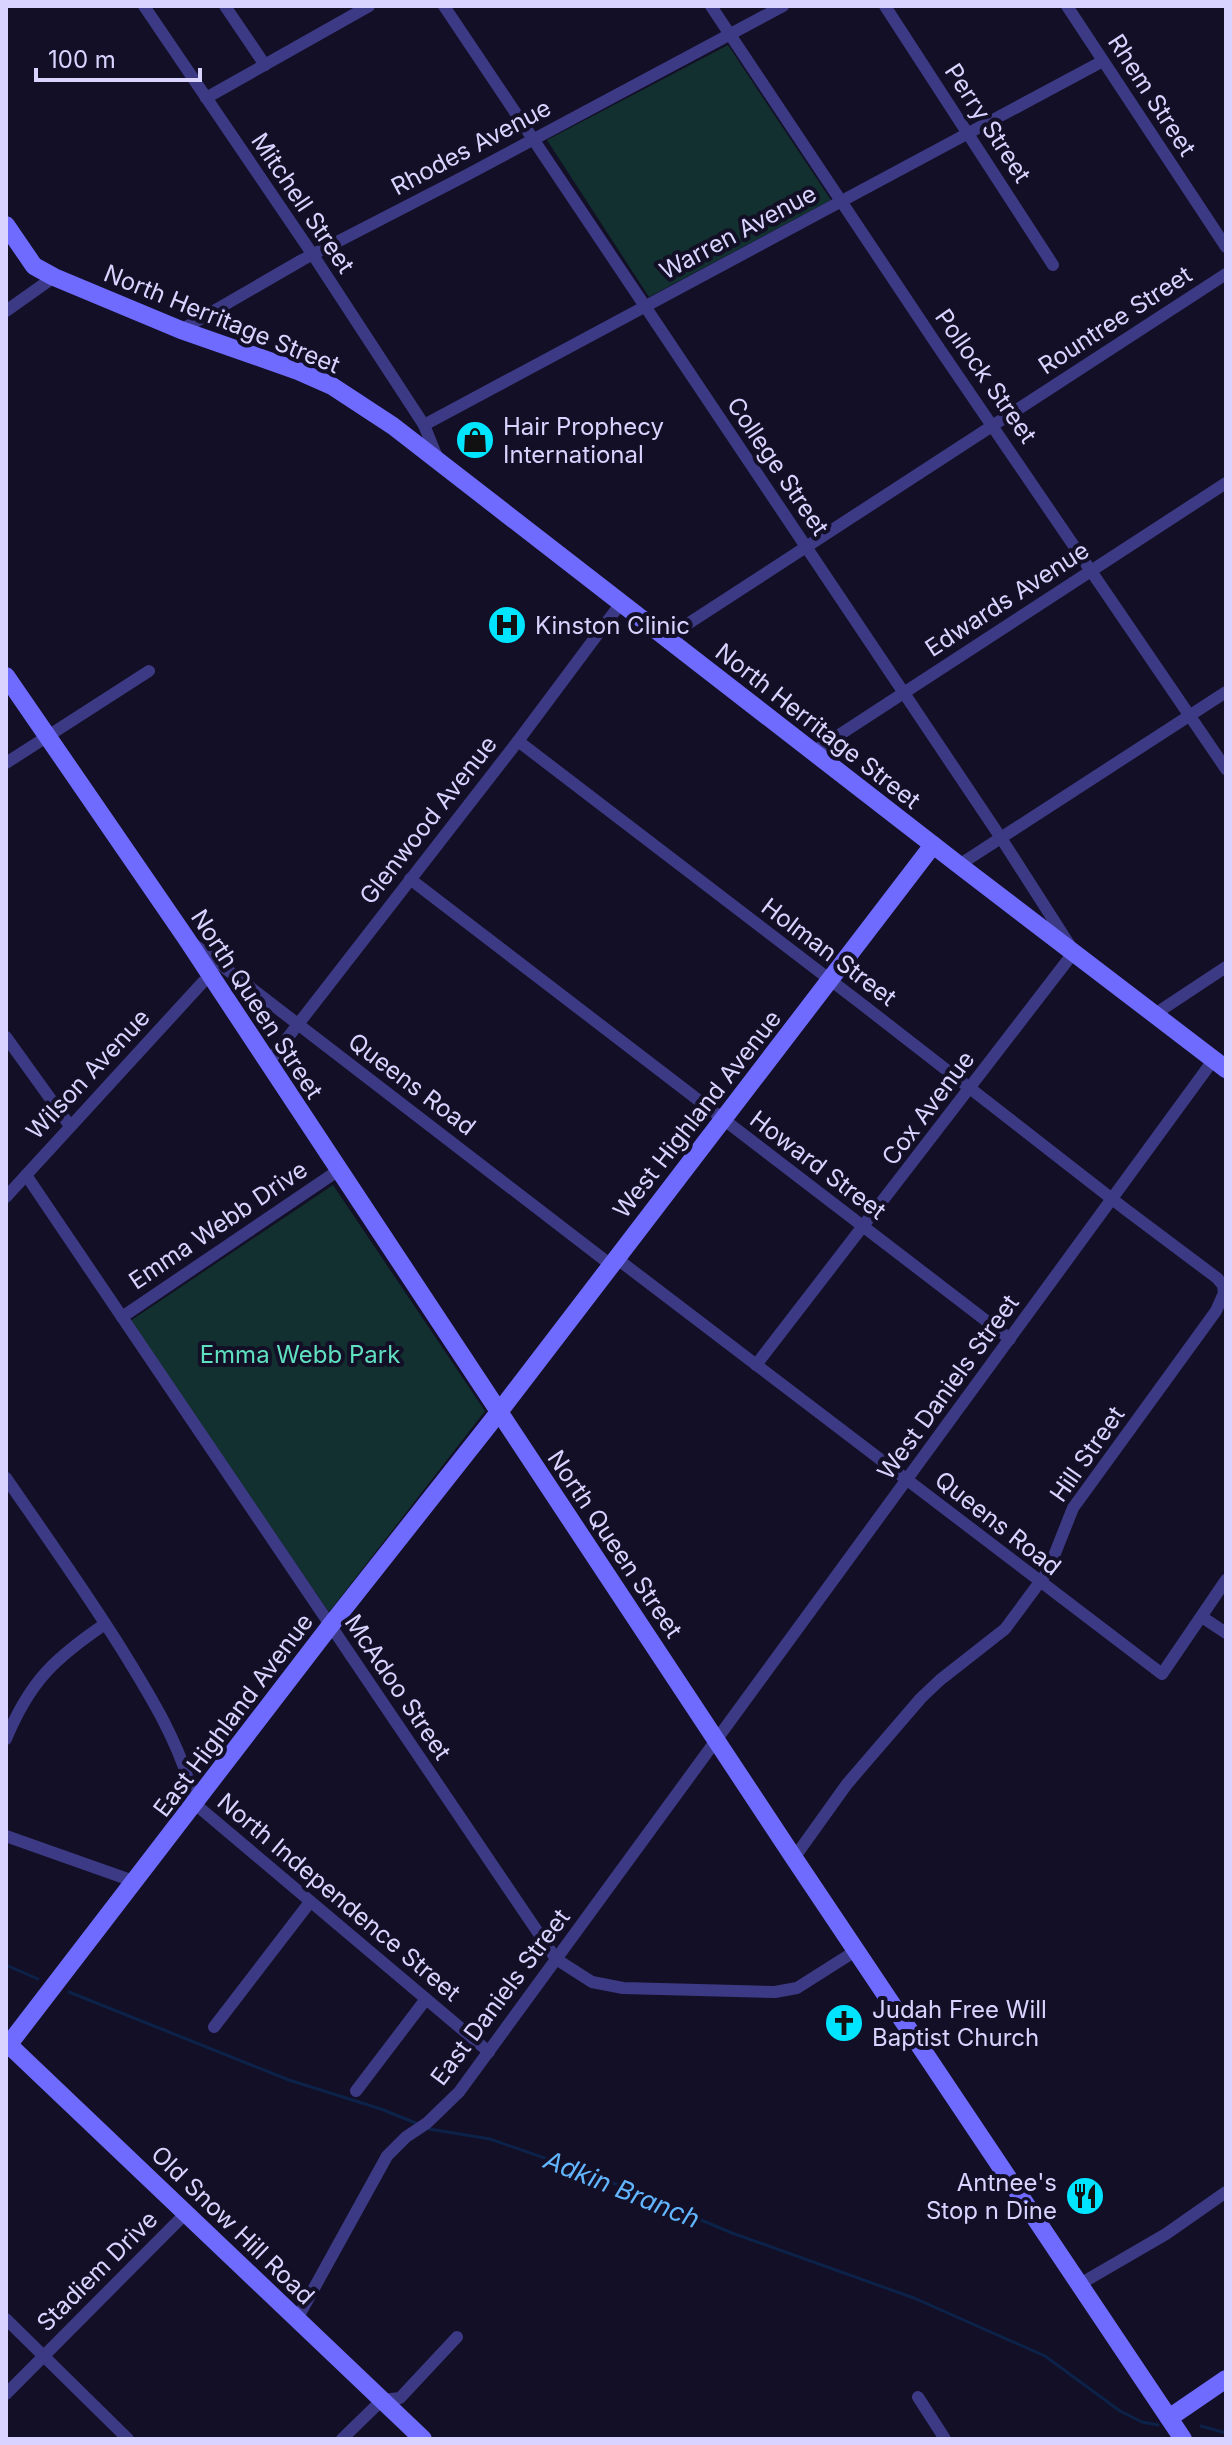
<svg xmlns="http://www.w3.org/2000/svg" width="1232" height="2445" font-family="Inter,sans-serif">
<rect width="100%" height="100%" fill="#130f26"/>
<g fill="#12302f">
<polygon points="728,45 831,200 649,297 547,140"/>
<polygon points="333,1185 485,1411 329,1612 130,1321"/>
</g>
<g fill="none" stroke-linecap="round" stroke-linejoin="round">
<g stroke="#0c2248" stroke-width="3">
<polyline points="6,1965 38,1979"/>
<polyline points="69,1992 289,2080 381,2109 418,2124"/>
<polyline points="429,2129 490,2139 599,2177 732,2233 914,2298 1045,2356 1120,2411 1142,2422 1158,2425"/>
<polyline points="1201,2426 1226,2433"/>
</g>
<g stroke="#3d3a85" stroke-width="12">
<polyline points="144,6 313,255 424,425 437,457"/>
<polyline points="225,6 265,65"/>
<polyline points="444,6 1001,838 1074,952 756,1365"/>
<polyline points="711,6 939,348 1226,769"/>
<polyline points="885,6 1053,265"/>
<polyline points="1067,6 1226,247"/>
<polyline points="206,98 369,6"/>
<polyline points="6,311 54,277"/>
<polyline points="181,330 302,260 465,176 783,6"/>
<polyline points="424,425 1103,61"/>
<polyline points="666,638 1226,274"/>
<polyline points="518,741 863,1005 1125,1209 1217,1278 1223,1285 1224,1293 1216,1311 1073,1508 1048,1571 1005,1629 940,1680 921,1698 847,1784 794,1858"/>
<polyline points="813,752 1226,483"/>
<polyline points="6,763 149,671"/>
<polyline points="959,865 1226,692"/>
<polyline points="410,879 1010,1339"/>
<polyline points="195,945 611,1265"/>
<polyline points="1155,1014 1226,967"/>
<polyline points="6,1037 70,1126"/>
<polyline points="268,1063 518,741 621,603"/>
<polyline points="26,1175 556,1959 592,1982 623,1988 775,1992 797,1988 857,1950"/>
<polyline points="6,1197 203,982"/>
<polyline points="616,1258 1162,1674 1226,1580"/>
<polyline points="122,1317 339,1170"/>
<path d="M6 1478C44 1533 83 1588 119 1645 150 1695 182 1746 195 1804L489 2052"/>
<polyline points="1202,1617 1226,1633"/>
<path d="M6 1739C30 1681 55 1658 105 1624"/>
<polyline points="6,1836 136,1882"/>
<polyline points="214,2027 310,1902"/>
<polyline points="356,2091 426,1999"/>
<polyline points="1080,2284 1166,2234 1226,2192"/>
<polyline points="6,2319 128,2439"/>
<polyline points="297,2319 387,2156 406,2137 427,2123 459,2092 1214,1059"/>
<polyline points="6,2394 186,2213"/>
<polyline points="918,2397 945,2439"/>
<polyline points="342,2439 382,2400 400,2398 457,2337"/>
</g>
<g stroke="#6f6bff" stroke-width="18">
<polyline points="6,225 34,266 54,277 181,330 298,371 332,386 393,426 959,865 1226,1069"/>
<polyline points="6,676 186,938 794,1858 1183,2439"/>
<polyline points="9,2045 423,2439"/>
<polyline points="6,2048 330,1626 499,1412 933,845"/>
<polyline points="1169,2418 1226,2379"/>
</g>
</g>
<defs>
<symbol id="shop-disc" viewBox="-11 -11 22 22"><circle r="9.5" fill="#00e5ff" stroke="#130f26"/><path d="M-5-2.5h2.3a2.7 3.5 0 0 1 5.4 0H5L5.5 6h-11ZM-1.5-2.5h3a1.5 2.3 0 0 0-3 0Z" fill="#111"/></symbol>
<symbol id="hospital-disc" viewBox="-11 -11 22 22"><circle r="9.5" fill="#00e5ff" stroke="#130f26"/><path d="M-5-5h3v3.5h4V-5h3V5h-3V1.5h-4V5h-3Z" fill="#111"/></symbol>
<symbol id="church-disc" viewBox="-11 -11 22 22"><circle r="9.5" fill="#00e5ff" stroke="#130f26"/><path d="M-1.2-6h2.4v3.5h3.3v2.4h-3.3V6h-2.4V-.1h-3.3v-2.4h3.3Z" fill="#111"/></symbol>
<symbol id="restaurant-disc" viewBox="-11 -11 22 22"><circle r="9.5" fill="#00e5ff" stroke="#130f26"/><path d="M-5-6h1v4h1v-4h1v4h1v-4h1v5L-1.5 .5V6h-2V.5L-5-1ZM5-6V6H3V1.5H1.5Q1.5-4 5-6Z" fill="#111"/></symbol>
</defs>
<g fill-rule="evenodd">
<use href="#shop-disc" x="453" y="418" width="44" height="44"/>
<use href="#hospital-disc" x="485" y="603" width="44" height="44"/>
<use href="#church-disc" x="822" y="2001" width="44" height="44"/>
<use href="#restaurant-disc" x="1063" y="2174" width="44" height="44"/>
</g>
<g text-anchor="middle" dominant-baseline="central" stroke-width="8" stroke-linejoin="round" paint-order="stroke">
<g font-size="24" fill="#d9d4ff" stroke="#130f26">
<text transform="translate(1152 95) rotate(57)">Rhem Street</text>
<text transform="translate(988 123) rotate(57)">Perry Street</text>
<text transform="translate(471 147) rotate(-28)">Rhodes Avenue</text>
<text transform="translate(303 203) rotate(56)">Mitchell Street</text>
<text transform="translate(738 232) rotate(-28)">Warren Avenue</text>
<text transform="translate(222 319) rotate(22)">North Herritage Street</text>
<text transform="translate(1115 320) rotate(-33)">Rountree Street</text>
<text transform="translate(986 376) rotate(55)">Pollock Street</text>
<text transform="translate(778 466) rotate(56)">College Street</text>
<text transform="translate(1007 599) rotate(-33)">Edwards Avenue</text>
<text transform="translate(818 726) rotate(38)">North Herritage Street</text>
<text transform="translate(428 820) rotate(-52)">Glenwood Avenue</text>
<text transform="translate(829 952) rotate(37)">Holman Street</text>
<text transform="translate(257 1004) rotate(57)">North Queen Street</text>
<text transform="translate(88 1074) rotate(-47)">Wilson Avenue</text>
<text transform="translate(412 1084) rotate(37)">Queens Road</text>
<text transform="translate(928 1108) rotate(-53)">Cox Avenue</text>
<text transform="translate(697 1114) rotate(-52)">West Highland Avenue</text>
<text transform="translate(818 1165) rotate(37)">Howard Street</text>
<text transform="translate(218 1225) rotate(-34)">Emma Webb Drive</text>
<text transform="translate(948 1387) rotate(-54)">West Daniels Street</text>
<text transform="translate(1087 1454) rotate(-55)">Hill Street</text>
<text transform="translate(998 1523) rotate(38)">Queens Road</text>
<text transform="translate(615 1544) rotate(56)">North Queen Street</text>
<text transform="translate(398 1687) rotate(56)">McAdoo Street</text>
<text transform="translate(233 1715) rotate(-53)">East Highland Avenue</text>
<text transform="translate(339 1897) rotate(40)">North Independence Street</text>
<text transform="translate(500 1997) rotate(-53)">East Daniels Street</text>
<text transform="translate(233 2225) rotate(44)">Old Snow Hill Road</text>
<text transform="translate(97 2271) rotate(-45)">Stadiem Drive</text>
</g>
<g font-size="24" fill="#d9d4ff" stroke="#130f26" text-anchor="start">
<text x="503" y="426">Hair Prophecy<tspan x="503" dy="28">International</tspan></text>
<text x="535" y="625">Kinston Clinic</text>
<text x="872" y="2009">Judah Free Will<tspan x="872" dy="28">Baptist Church</tspan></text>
<text x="1057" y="2182" text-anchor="end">Antnee's<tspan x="1057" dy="28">Stop n Dine</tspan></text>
</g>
<g font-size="24" fill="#5fe0c0" stroke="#130f26">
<text x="300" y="1354">Emma Webb Park</text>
</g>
<g font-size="26" font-style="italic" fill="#62b6ff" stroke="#130f26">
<text transform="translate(622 2189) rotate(22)">Adkin Branch</text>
</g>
</g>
<rect width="1232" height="2445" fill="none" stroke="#d9d4ff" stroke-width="16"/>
<path d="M36 68v12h164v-12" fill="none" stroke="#d9d4ff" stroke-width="4"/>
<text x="48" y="68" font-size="24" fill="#d9d4ff" stroke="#130f26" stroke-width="6" paint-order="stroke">100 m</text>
</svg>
